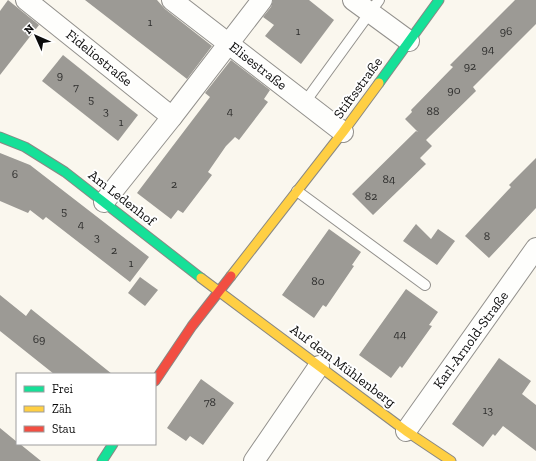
<svg xmlns="http://www.w3.org/2000/svg" width="536" height="461" font-family="'Zilla Slab',serif">
<rect width="100%" height="100%" fill="#faf7ee"/>
<g fill="#9c9a95">
<polygon points="8,0 39,25 0,75 0,11"/>
<polygon points="85,0 157,0 165,9 212,46 187,79"/>
<polygon points="273,0 309,0 334,20 301,64 265,36 274,25 263,17 271,7"/>
<polygon points="515,0 536,0 536,24 473,87 476,91 426,140 432,146 420,158 426,164 373,215 352,194 416,131 418,132 405,119 412,112 411,110 453,67 450,65"/>
<polygon points="63,55 138,115 118,141 42,81"/>
<polygon points="231,60 270,90 264,99 268,102 239,140 235,137 226,146 208,172 212,175 183,213 178,210 171,219 137,193 210,97 205,93"/>
<polygon points="0,153 30,165 149,257 130,282 46,217 43,220 30,210 28,213 0,201"/>
<polygon points="536,158 536,208 489,258 465,236 511,187 509,185"/>
<polygon points="416,224 431,239 438,229 455,241 437,265 403,241"/>
<polygon points="329,229 361,252 352,265 354,266 326,307 323,305 314,318 282,295"/>
<polygon points="140,277 158,290 145,306 128,293"/>
<polygon points="406,289 438,312 429,325 432,326 402,368 400,366 391,378 359,355"/>
<polygon points="0,295 26,316 31,309 112,374 54,374 0,331"/>
<polygon points="499,358 531,381 522,394 536,405 536,451 503,426 495,436 493,434 483,447 452,424"/>
<polygon points="201,379 234,403 203,445 190,436 186,441 167,428"/>
<polygon points="0,428 17,442 17,444 20,444 41,461 0,461"/>
</g>
<g fill="none" stroke-linecap="round" stroke-linejoin="round">
<defs>
<g id="lane">
<polyline points="305,102 379,0"/>
<polyline points="297,191 425,285"/>
</g>
<g id="street">
<polyline points="26,0 172,117 104,202"/>
<polyline points="172,0 343,132"/>
<polyline points="353,0 409,41"/>
<polyline points="172,117 262,0"/>
<polyline points="406,431 536,248"/>
<polyline points="254,461 319,366"/>
</g>
<g id="fast">
<polyline points="379,83 439,0"/>
<polyline points="0,137 25,147 65,172 201,278"/>
<polyline points="102,461 113,444"/>
</g>
<g id="slow">
<polyline points="231,276 343,132 379,83"/>
<polyline points="201,278 406,431 451,461"/>
</g>
<polyline id="jam" points="155,381 192,326 231,276"/>
</defs>
<use href="#lane" stroke="#93918d" stroke-width="12"/>
<use href="#street" stroke="#93918d" stroke-width="22"/>
<use href="#fast" stroke="#898884" stroke-width="11"/>
<use href="#slow" stroke="#898884" stroke-width="11"/>
<use href="#jam" stroke="#898884" stroke-width="11"/>
<use href="#lane" stroke="#fefefc" stroke-width="10"/>
<use href="#street" stroke="#fefefc" stroke-width="20"/>
<use href="#fast" stroke="#16e098" stroke-width="9"/>
<use href="#slow" stroke="#ffcf43" stroke-width="9"/>
<use href="#jam" stroke="#f24e42" stroke-width="9"/>
</g>
<g text-anchor="middle" dominant-baseline="central" stroke-width="4" stroke-linejoin="round" paint-order="stroke">
<g font-size="12" fill="#2f2f2e">
<text x="150" y="22">1</text>
<text x="298" y="31">1</text>
<text x="506" y="31">96</text>
<text x="488" y="49">94</text>
<text x="470" y="66">92</text>
<text x="60" y="75">9</text>
<text x="76" y="87">7</text>
<text x="454" y="90">90</text>
<text x="91" y="99">5</text>
<text x="106" y="111">3</text>
<text x="230" y="111">4</text>
<text x="433" y="111">88</text>
<text x="121" y="122">1</text>
<text x="15" y="174">6</text>
<text x="389" y="179">84</text>
<text x="174" y="184">2</text>
<text x="371" y="196">82</text>
<text x="64" y="211">5</text>
<text x="81" y="224">4</text>
<text x="487" y="236">8</text>
<text x="97" y="237">3</text>
<text x="114" y="250">2</text>
<text x="131" y="263">1</text>
<text x="318" y="281">80</text>
<text x="400" y="334">44</text>
<text x="39" y="339">69</text>
<text x="210" y="402">78</text>
<text x="488" y="410">13</text>
</g>
<g font-size="14" fill="#0b0b0b" stroke="#fff">
<text transform="translate(99 58) rotate(39)">Fideliostraße</text>
<text transform="translate(258 66) rotate(38)">Elisestraße</text>
<text transform="translate(358 88) rotate(-54)">Stiftsstraße</text>
<text transform="translate(122 198) rotate(38)">Am Ledenhof</text>
<text transform="translate(471 340) rotate(-54)">Karl-Arnold-Straße</text>
<text transform="translate(343 366) rotate(37)">Auf dem Mühlenberg</text>
</g>
</g>
<rect x="16" y="373" width="140" height="72" fill="#ffffff" stroke="#9d9d9d"/>
<rect x="24" y="386" width="20" height="6" fill="#16e098" stroke="#9d9d9d"/>
<text x="52" y="393" font-size="12" fill="#0b0b0b">Frei</text>
<rect x="24" y="406" width="20" height="6" fill="#ffcf43" stroke="#9d9d9d"/>
<text x="52" y="413" font-size="12" fill="#0b0b0b">Zäh</text>
<rect x="24" y="426" width="20" height="6" fill="#f24e42" stroke="#9d9d9d"/>
<text x="52" y="433" font-size="12" fill="#0b0b0b">Stau</text>
<g transform="translate(36 36) rotate(315)" stroke="#ffffff" stroke-width="3" paint-order="stroke">
<path d="M0-3L7 15L0 10L-7 15Z" fill="#0b0b0b"/>
<text y="-6" font-size="11" font-weight="bold" text-anchor="middle" fill="#0b0b0b">N</text>
</g>
</svg>
